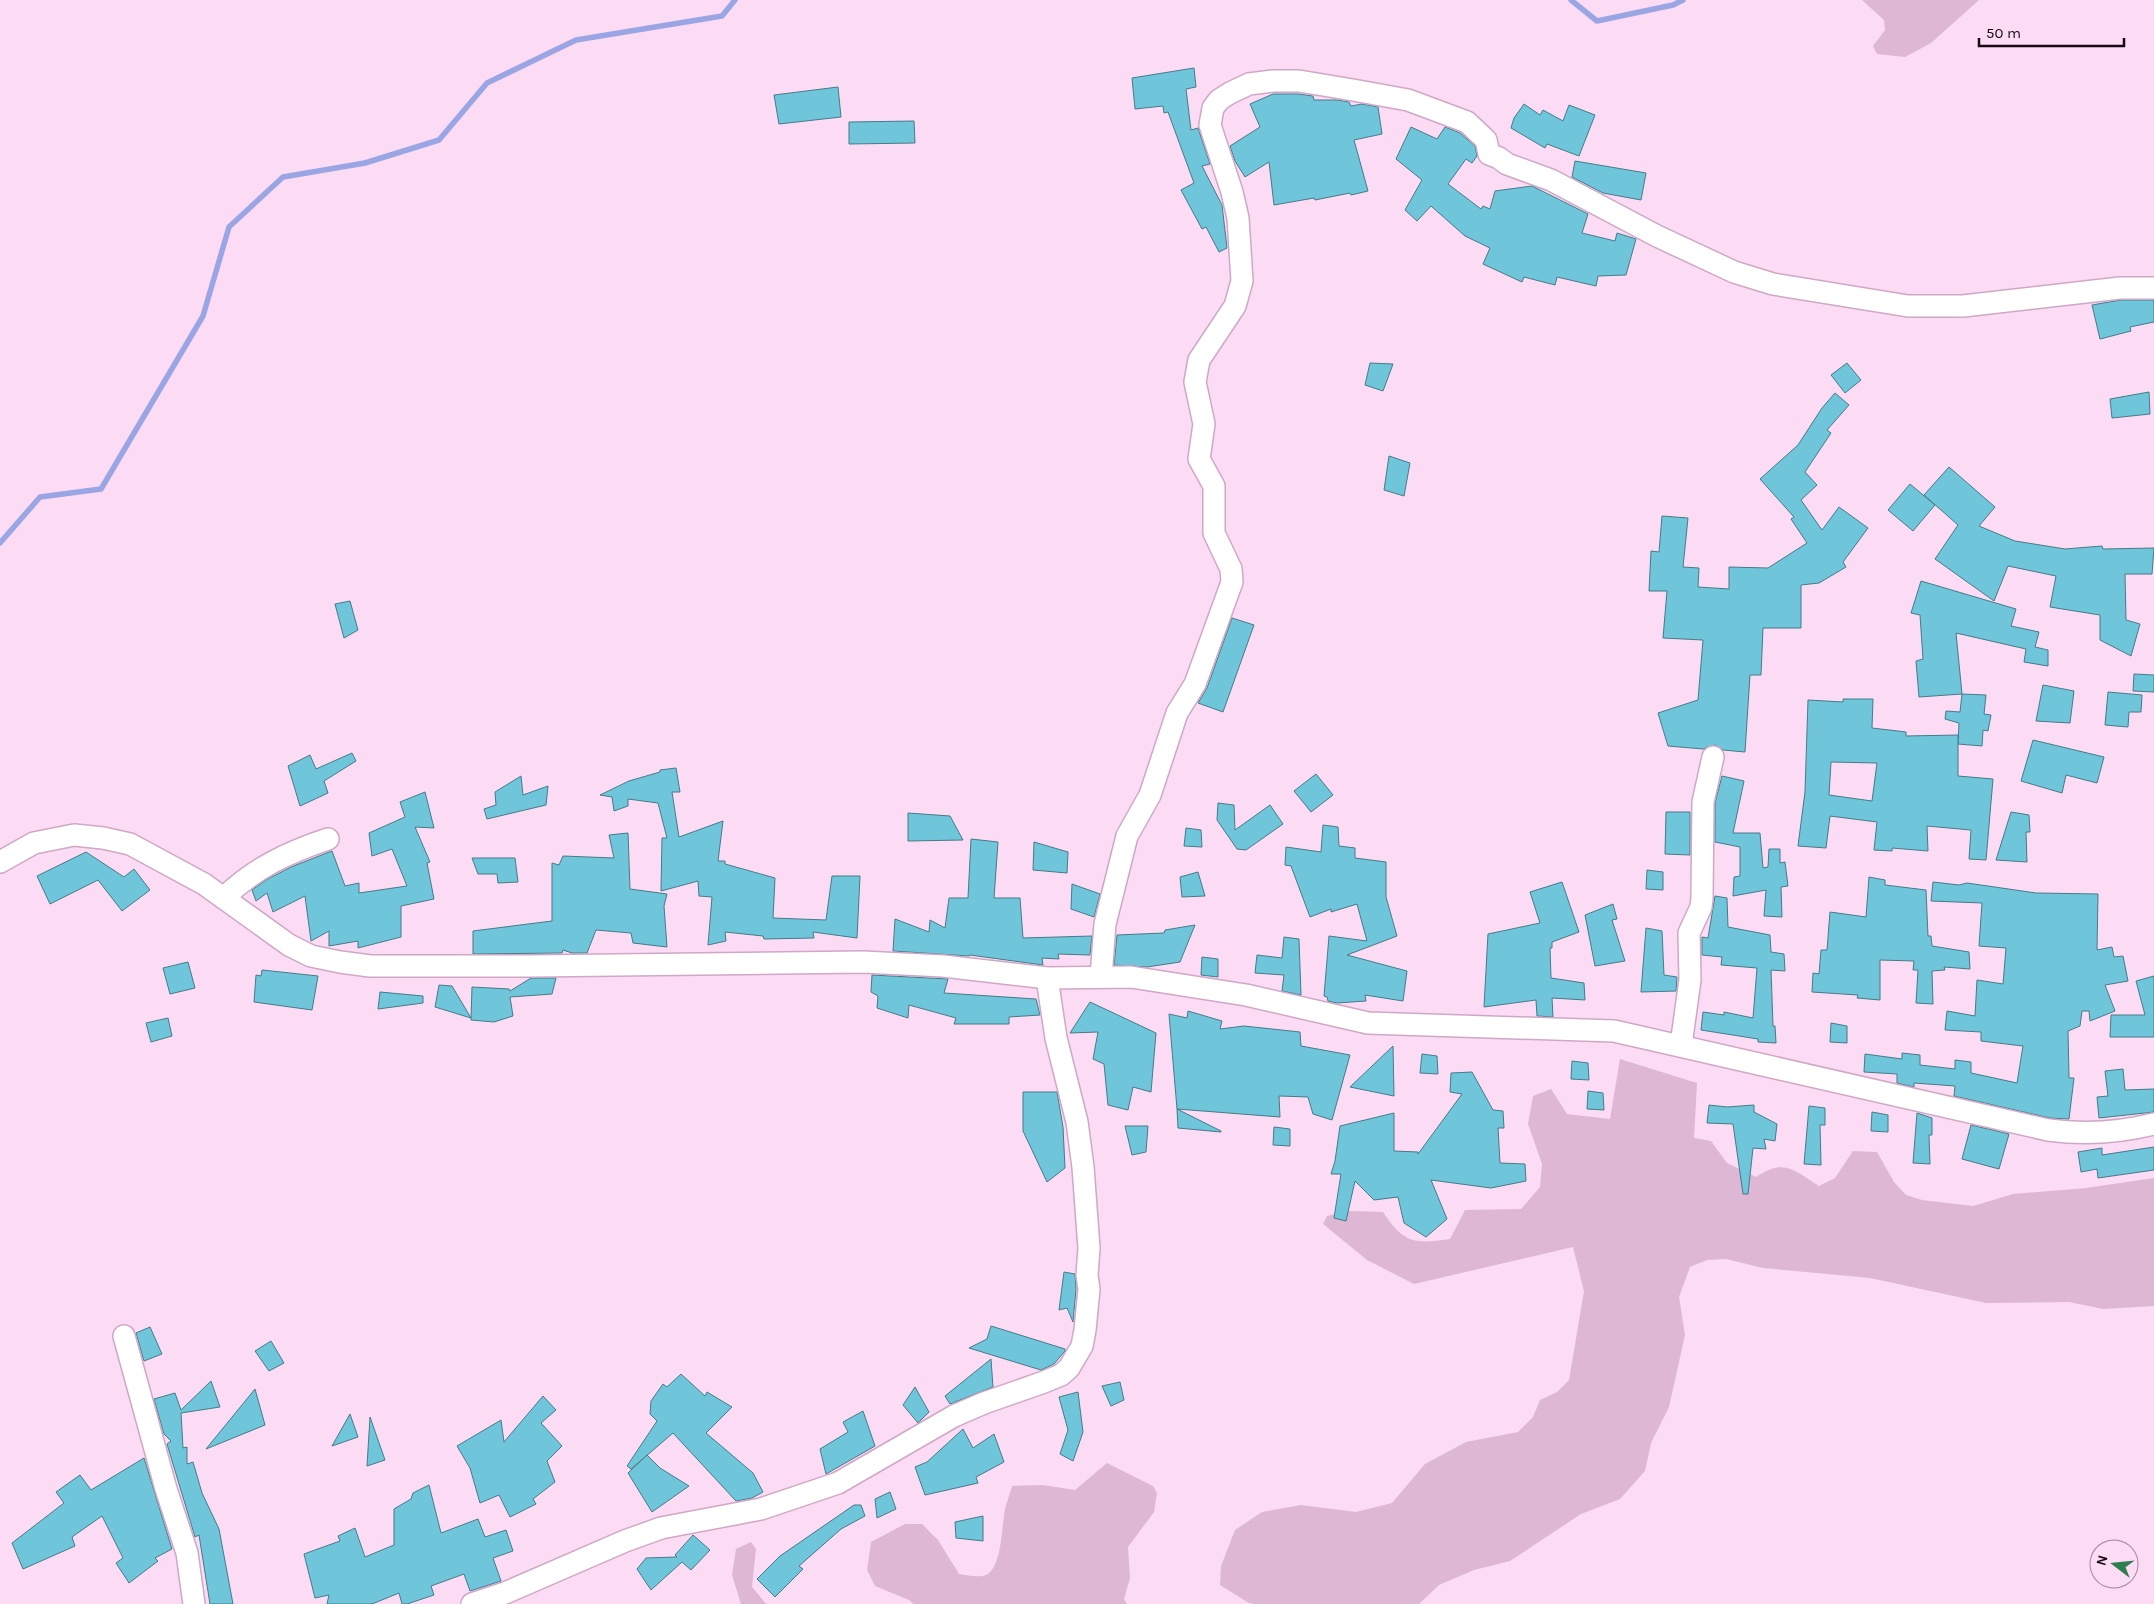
<svg xmlns="http://www.w3.org/2000/svg" width="2154" height="1604" font-family="Karla,sans-serif">
<rect width="100%" height="100%" fill="#fcdbf4"/>
<g fill="#deb7d4">
<polygon points="1862,0 1979,0 1931,43 1905,57 1877,54 1873,46 1885,30 1884,20"/>
<path d="M1620 1059 1697 1083 1694 1138 1711 1141 1727 1163 1756 1177C1785 1158 1793 1170 1819 1186L1835 1178 1853 1151 1877 1152 1894 1182 1906 1195 1922 1200 1973 1206 2013 1194 2086 1188 2154 1178V1306L2103 1309 2069 1302 1986 1303 1870 1278 1763 1268 1726 1259 1707 1260 1690 1267 1679 1297 1685 1335 1669 1407 1651 1443 1645 1471 1620 1499 1581 1514 1510 1561 1474 1570 1439 1585 1419 1604H1255L1249 1603 1220 1585 1221 1566 1235 1530 1262 1512 1301 1505 1356 1512 1392 1503 1425 1464 1466 1442 1518 1432 1533 1417 1540 1400 1557 1392 1569 1380 1584 1291 1573 1247 1414 1284 1367 1260 1323 1224 1327 1216 1349 1211 1383 1212C1404 1244 1415 1244 1450 1239L1465 1210 1521 1209 1540 1187 1542 1164 1528 1124 1533 1096 1551 1089 1567 1114 1610 1119Z"/>
<path d="M1107 1463 1153 1486 1157 1493 1154 1512 1128 1547 1130 1578 1124 1599 1127 1604H914L909 1600 875 1586 867 1570 871 1542 905 1524H922L938 1540 959 1574C968 1575 978 1578 986 1575 1002 1568 1002 1524 1005 1509 1007 1501 1010 1494 1012 1486L1043 1485 1075 1490Z"/>
<polygon points="751,1542 756,1549 752,1587 766,1604 741,1604 732,1575 736,1549"/>
</g>
<g fill="none" stroke-linecap="round" stroke-linejoin="round">
<g stroke="#9aa6e3" stroke-width="5.5">
<polyline points="1571,0 1597,21 1673,5 1683,0"/>
<polyline points="0,543 40,497 101,489 203,316 229,227 283,177 365,163 439,140 487,83 576,40 722,16 735,0"/>
</g>
</g>
<g fill="#6fc6da" stroke="#457b88" fill-rule="evenodd">
<polygon points="1194,68 1196,87 1186,89 1191,130 1198,128 1210,164 1202,166 1222,205 1227,248 1219,252 1206,227 1202,229 1181,190 1194,183 1168,112 1164,113 1163,106 1135,109 1132,78"/>
<polygon points="838,87 841,117 779,124 774,95"/>
<polygon points="1273,94 1298,94 1313,96 1314,100 1337,100 1349,102 1351,106 1362,104 1378,107 1382,134 1354,140 1368,191 1351,195 1350,193 1315,200 1314,198 1274,205 1269,162 1245,177 1235,161 1230,146 1260,127 1250,104"/>
<polygon points="1524,104 1540,115 1543,110 1563,121 1569,105 1595,115 1579,156 1547,144 1545,148 1511,128 1514,118"/>
<polygon points="914,121 915,143 849,144 849,122"/>
<polygon points="1411,127 1437,139 1445,127 1460,133 1475,146 1477,156 1472,163 1466,159 1448,184 1481,209 1483,206 1490,209 1495,191 1532,186 1588,214 1582,233 1615,241 1617,233 1636,239 1626,275 1598,276 1596,286 1557,277 1555,285 1524,277 1522,282 1483,264 1490,248 1465,236 1431,206 1417,221 1405,210 1422,180 1396,159"/>
<polygon points="1575,161 1646,173 1641,200 1603,193 1572,177"/>
<polygon points="2121,300 2154,300 2154,322 2130,327 2131,331 2100,339 2092,305"/>
<polygon points="1370,363 1393,364 1383,391 1365,385"/>
<polygon points="1847,363 1861,380 1845,393 1831,375"/>
<polygon points="2149,392 2150,414 2112,418 2110,399"/>
<polygon points="1835,393 1849,405 1827,430 1831,433 1805,472 1817,485 1801,500 1822,530 1839,507 1868,528 1843,562 1846,567 1819,583 1801,585 1801,628 1763,628 1761,675 1750,675 1745,752 1723,750 1715,745 1703,749 1668,746 1658,713 1698,700 1703,640 1663,638 1667,591 1649,591 1651,551 1659,552 1662,516 1688,518 1683,567 1699,568 1698,587 1729,589 1729,567 1768,568 1807,543 1791,519 1794,517 1760,479 1798,445 1822,408"/>
<polygon points="1389,456 1410,463 1404,496 1384,490"/>
<polygon points="1949,467 1995,507 1979,526 2015,541 2065,549 2102,546 2103,549 2154,548 2152,574 2125,574 2126,620 2140,624 2131,656 2100,640 2100,615 2050,607 2056,576 2008,566 1994,601 1935,559 1958,525 1924,495"/>
<polygon points="1910,484 1935,505 1913,531 1888,510"/>
<polygon points="1921,581 2016,609 2011,626 2039,632 2035,647 2048,650 2048,666 2024,662 2026,649 1956,633 1962,694 1919,697 1916,661 1923,659 1920,615 1911,613"/>
<polygon points="350,601 358,630 344,638 335,604"/>
<polygon points="1232,618 1254,625 1223,712 1198,703 1207,688"/>
<polygon points="2134,674 2154,675 2154,692 2133,691"/>
<polygon points="2043,685 2074,691 2070,723 2036,721"/>
<polygon points="2108,692 2142,695 2141,712 2129,712 2128,727 2105,725"/>
<polygon points="1962,694 1986,695 1984,714 1991,715 1988,731 1983,730 1982,746 1958,744 1959,723 1945,719 1946,711 1960,712"/>
<path d="M1843 699H1873L1872 728 1906 732V736L1958 735V776L1993 779 1986 860 1969 859 1971 830 1927 826 1928 851 1892 848V851L1874 850 1877 822 1830 816 1826 848 1798 846 1805 792 1808 700 1843 702ZM1831 762 1877 763 1872 801 1829 795Z"/>
<polygon points="2033,740 2104,757 2097,783 2066,775 2062,793 2021,781"/>
<polygon points="352,753 356,761 324,781 328,793 300,806 288,766 310,755 316,769"/>
<polygon points="676,768 680,792 672,792 679,837 723,821 718,861 725,861 725,864 775,878 773,918 826,920 832,876 860,876 857,938 813,932 814,938 764,939 763,936 725,932 726,941 708,945 712,897 699,896 698,881 661,891 662,838 667,838 658,803 628,799 628,806 614,811 612,797 600,795 629,781 660,772 660,770"/>
<polygon points="1316,774 1333,795 1311,812 1294,791"/>
<polygon points="521,776 523,795 548,786 546,805 487,819 484,809 496,805 495,792"/>
<polygon points="1722,776 1744,781 1733,833 1760,833 1763,868 1768,867 1769,849 1780,849 1780,863 1785,862 1788,886 1781,887 1782,917 1764,916 1766,890 1733,896 1734,877 1740,876 1740,847 1715,842 1715,803"/>
<polygon points="425,792 434,828 415,827 430,862 427,863 434,899 401,906 401,937 358,948 358,941 329,946 329,931 311,941 305,896 273,912 267,893 256,901 252,890 266,880 291,867 332,851 345,886 359,883 359,893 407,886 392,849 372,856 369,833 405,817 400,802"/>
<polygon points="1218,803 1234,805 1235,830 1270,805 1283,824 1246,850 1237,849 1217,820"/>
<polygon points="1666,812 1690,812 1690,855 1665,854"/>
<polygon points="2011,812 2029,815 2030,832 2026,832 2027,862 1996,860"/>
<polygon points="908,813 950,816 963,840 908,841"/>
<polygon points="1323,825 1338,827 1339,846 1355,848 1355,858 1386,862 1386,897 1397,936 1347,955 1407,971 1403,1001 1365,995 1366,1001 1337,1003 1328,1001 1327,997 1324,996 1329,936 1367,941 1357,904 1331,912 1331,909 1310,917 1291,866 1285,865 1286,847 1321,852"/>
<polygon points="1186,828 1201,830 1202,847 1184,846"/>
<polygon points="628,833 630,889 667,894 664,906 667,947 633,943 631,933 596,930 587,953 572,953 563,950 562,953 473,954 473,931 552,921 552,863 559,865 563,856 614,858 609,835"/>
<polygon points="971,839 998,842 994,898 1020,898 1023,938 1092,936 1090,955 1058,954 1059,959 1042,958 1043,965 970,955 969,956 893,951 895,919 929,932 930,920 945,928 949,898 968,898"/>
<polygon points="1034,842 1068,852 1067,873 1033,870"/>
<polygon points="86,852 124,877 134,869 150,890 122,911 98,880 50,904 37,876"/>
<polygon points="472,858 515,858 518,882 498,883 497,874 478,874"/>
<polygon points="1647,870 1663,872 1663,890 1646,889"/>
<polygon points="1198,872 1205,896 1182,897 1180,877"/>
<polygon points="1869,877 1885,880 1885,885 1926,890 1928,936 1931,936 1932,946 1969,952 1970,969 1944,967 1945,970 1932,971 1933,1004 1916,1003 1918,970 1913,970 1914,961 1880,960 1880,1000 1857,998 1858,995 1812,992 1813,973 1819,974 1821,950 1827,950 1830,912 1866,917"/>
<polygon points="1562,882 1579,932 1552,942 1552,948 1550,948 1551,978 1584,983 1585,1000 1552,998 1553,1017 1537,1016 1536,1000 1484,1007 1488,934 1540,923 1530,892"/>
<polygon points="1933,882 1959,885 1967,883 2036,893 2098,894 2097,950 2112,947 2114,957 2123,956 2128,981 2105,985 2115,1011 2090,1021 2089,1011 2082,1011 2080,1026 2068,1031 2069,1078 2074,1078 2069,1119 2050,1118 1954,1096 1955,1086 1914,1083 1914,1087 1897,1083 1897,1074 1864,1072 1865,1054 1902,1059 1902,1053 1920,1055 1920,1065 1955,1069 1955,1060 1971,1062 1971,1073 2017,1083 2023,1046 1981,1041 1981,1032 1945,1030 1947,1011 1975,1016 1977,980 2003,984 2006,948 1979,946 1982,903 1931,901"/>
<polygon points="1072,884 1100,894 1094,917 1071,909"/>
<polygon points="1715,896 1727,898 1728,927 1770,935 1771,952 1784,954 1785,971 1771,970 1773,1026 1775,1026 1776,1043 1758,1042 1758,1039 1701,1030 1703,1012 1724,1015 1724,1012 1753,1018 1757,968 1721,965 1722,957 1702,955 1702,937 1708,938"/>
<polygon points="1613,904 1617,919 1612,920 1625,961 1595,966 1585,915"/>
<polygon points="1195,925 1180,962 1147,967 1114,965 1117,935 1164,933 1165,930"/>
<polygon points="1646,928 1662,931 1664,975 1677,977 1676,991 1641,992"/>
<polygon points="1284,937 1299,939 1301,995 1282,991 1284,975 1255,973 1257,955 1282,958"/>
<polygon points="1202,957 1218,959 1218,977 1201,975"/>
<polygon points="188,962 195,988 170,994 163,968"/>
<polygon points="262,970 318,976 312,1010 254,1002 256,975 261,976"/>
<polygon points="872,975 948,979 944,993 1036,999 1040,1015 1009,1017 1009,1024 954,1024 956,1018 909,1005 908,1018 877,1008 878,996 871,992"/>
<polygon points="2154,976 2154,1037 2110,1037 2111,1015 2145,1015 2136,981"/>
<polygon points="531,978 556,978 552,994 510,997 513,1016 494,1022 471,1020 472,987 509,989 510,991"/>
<polygon points="439,985 452,986 471,1018 435,1007"/>
<polygon points="380,992 423,996 423,1003 378,1009"/>
<polygon points="1090,1002 1156,1033 1151,1092 1133,1087 1128,1110 1108,1105 1104,1064 1093,1059 1098,1032 1070,1033"/>
<polygon points="1188,1011 1222,1021 1220,1029 1244,1026 1300,1032 1301,1046 1350,1055 1332,1120 1313,1114 1308,1097 1279,1096 1280,1117 1177,1109 1169,1014 1187,1018"/>
<polygon points="168,1018 172,1036 151,1042 146,1023"/>
<polygon points="1831,1023 1847,1026 1847,1043 1830,1042"/>
<polygon points="1393,1046 1394,1096 1350,1087"/>
<polygon points="1422,1054 1437,1056 1438,1074 1420,1073"/>
<polygon points="1572,1061 1588,1063 1589,1080 1571,1079"/>
<polygon points="2123,1069 2125,1090 2154,1089 2154,1112 2099,1118 2097,1097 2108,1096 2105,1071"/>
<polygon points="1472,1072 1493,1110 1503,1111 1504,1128 1498,1128 1500,1163 1525,1164 1526,1181 1491,1188 1431,1180 1447,1219 1426,1237 1404,1223 1398,1197 1374,1200 1355,1181 1346,1221 1334,1218 1341,1174 1331,1174 1335,1161 1340,1126 1394,1113 1394,1151 1418,1152 1418,1154 1462,1094 1450,1092 1451,1073"/>
<polygon points="1588,1091 1603,1093 1604,1110 1587,1109"/>
<polygon points="1023,1092 1057,1092 1063,1127 1065,1168 1047,1182 1023,1131"/>
<polygon points="1709,1105 1727,1107 1754,1105 1754,1112 1777,1124 1775,1141 1764,1139 1766,1149 1753,1148 1748,1194 1743,1194 1733,1124 1707,1123"/>
<polygon points="1809,1106 1825,1108 1825,1125 1820,1125 1821,1165 1804,1164"/>
<polygon points="1177,1109 1221,1131 1221,1132 1178,1128"/>
<polygon points="1872,1112 1888,1115 1888,1132 1871,1131"/>
<polygon points="1917,1113 1932,1118 1932,1135 1929,1135 1930,1164 1913,1163"/>
<polygon points="1971,1125 2009,1134 1999,1169 1962,1159"/>
<polygon points="1125,1126 1148,1126 1146,1152 1132,1155"/>
<polygon points="1274,1127 1290,1129 1290,1146 1273,1145"/>
<polygon points="2154,1147 2154,1170 2098,1178 2097,1169 2081,1172 2078,1152 2102,1148 2102,1155"/>
<polygon points="1064,1272 1075,1274 1076,1289 1073,1322 1067,1308 1059,1310"/>
<polygon points="991,1326 1065,1349 1065,1351 1054,1364 1041,1370 969,1348 987,1339"/>
<polygon points="150,1327 162,1354 144,1361 136,1333"/>
<polygon points="271,1341 284,1363 269,1371 255,1351"/>
<polygon points="991,1359 993,1387 950,1404 945,1396"/>
<polygon points="681,1374 705,1396 707,1392 732,1407 706,1433 753,1473 763,1492 752,1498 736,1501 673,1433 631,1469 627,1466 657,1421 650,1414 651,1401 663,1384 667,1387"/>
<polygon points="211,1381 220,1407 181,1413 183,1448 187,1447 187,1464 193,1462 202,1493 219,1529 233,1604 210,1604 199,1535 195,1537 167,1444 171,1441 164,1434 154,1399 175,1393 181,1410"/>
<polygon points="1120,1382 1124,1400 1111,1406 1102,1386"/>
<polygon points="915,1387 929,1412 918,1423 903,1405"/>
<polygon points="255,1389 265,1425 206,1449"/>
<polygon points="1078,1392 1083,1432 1073,1461 1060,1454 1068,1430 1059,1397"/>
<polygon points="543,1396 556,1410 541,1423 562,1446 547,1461 555,1482 533,1499 536,1504 510,1517 499,1495 480,1503 470,1468 457,1446 501,1420 504,1442"/>
<polygon points="863,1411 875,1446 826,1474 820,1449 848,1432 843,1422"/>
<polygon points="350,1414 358,1437 332,1446"/>
<polygon points="370,1417 385,1460 367,1466"/>
<polygon points="963,1429 973,1448 994,1434 1004,1462 976,1477 978,1483 925,1495 915,1467 927,1462"/>
<polygon points="647,1455 660,1468 689,1486 652,1512 628,1473"/>
<polygon points="144,1458 172,1549 155,1558 158,1561 129,1583 116,1563 123,1558 102,1516 72,1537 75,1546 23,1569 12,1543 64,1503 56,1492 80,1475 91,1490"/>
<polygon points="429,1485 441,1533 478,1519 485,1537 506,1530 513,1551 493,1558 501,1581 470,1591 464,1574 431,1586 434,1595 407,1604 402,1604 399,1593 372,1604 327,1604 329,1595 315,1598 304,1554 340,1541 338,1536 355,1528 365,1557 394,1545 394,1509 411,1499 413,1493"/>
<polygon points="890,1492 896,1509 877,1518 875,1499"/>
<polygon points="854,1505 861,1505 865,1516 841,1529 799,1566 803,1569 775,1597 757,1579 780,1556"/>
<polygon points="983,1516 983,1541 956,1538 955,1522"/>
<polygon points="693,1535 710,1550 691,1570 682,1562 651,1590 637,1569 646,1558 677,1557 675,1555"/>
</g>
<g fill="none" stroke-linecap="round" stroke-linejoin="round">
<defs>
<g id="minor">
<path d="M0 862 34 843 74 835 103 838 130 844 204 884 289 945 311 956 340 962 370 966H531L863 962 943 966 1047 978 1131 977 1246 995 1368 1023 1614 1031 2048 1130C2085 1135 2118 1133 2154 1124"/>
<path d="M224 898C254 868 289 852 328 839"/>
<polyline points="1101,977 1105,924 1127,836 1150,795 1177,713 1195,684 1232,582 1231,569 1214,533 1214,486 1199,459 1204,424 1195,382 1199,360 1235,306 1242,281 1238,218 1232,192 1210,125 1213,108 1219,100 1230,93 1249,84 1273,81 1299,81 1353,90 1408,100 1467,122 1486,140 1489,154 1499,158 1507,164 1551,180 1657,236 1734,272 1773,284 1908,306 1963,306 2120,288 2154,288"/>
<polyline points="1681,1045 1690,980 1689,933 1701,907 1702,898 1703,802 1713,757"/>
<polyline points="124,1336 166,1489 187,1553 194,1604"/>
<polyline points="472,1604 505,1593 625,1541 661,1528 761,1509 838,1483 954,1416 984,1403 1044,1382 1061,1375 1069,1368 1082,1346 1085,1330 1089,1289 1087,1275 1089,1248 1083,1167 1077,1122 1056,1038 1047,978"/>
</g>
</defs>
<use href="#minor" stroke="#cfa8c6" stroke-width="24"/>
<use href="#minor" stroke="#fff" stroke-width="21"/>
</g>
<g transform="translate(2114 1564) rotate(286)"><circle r="24" fill="#fcdbf4" stroke="#a1879b"/>
<path d="M0-4L9 19L0 12L-9 19Z" fill="#2e7f50"/>
<text y="-8" font-size="14" font-weight="bold" text-anchor="middle" fill="#180a15">N</text>
</g>
<path d="M1979 38v8h145v-8" fill="none" stroke="#180a15" stroke-width="2.5"/>
<text x="1986" y="38" font-size="15" fill="#180a15" stroke="#fcdbf4" stroke-width="4" paint-order="stroke">50 m</text>
</svg>
